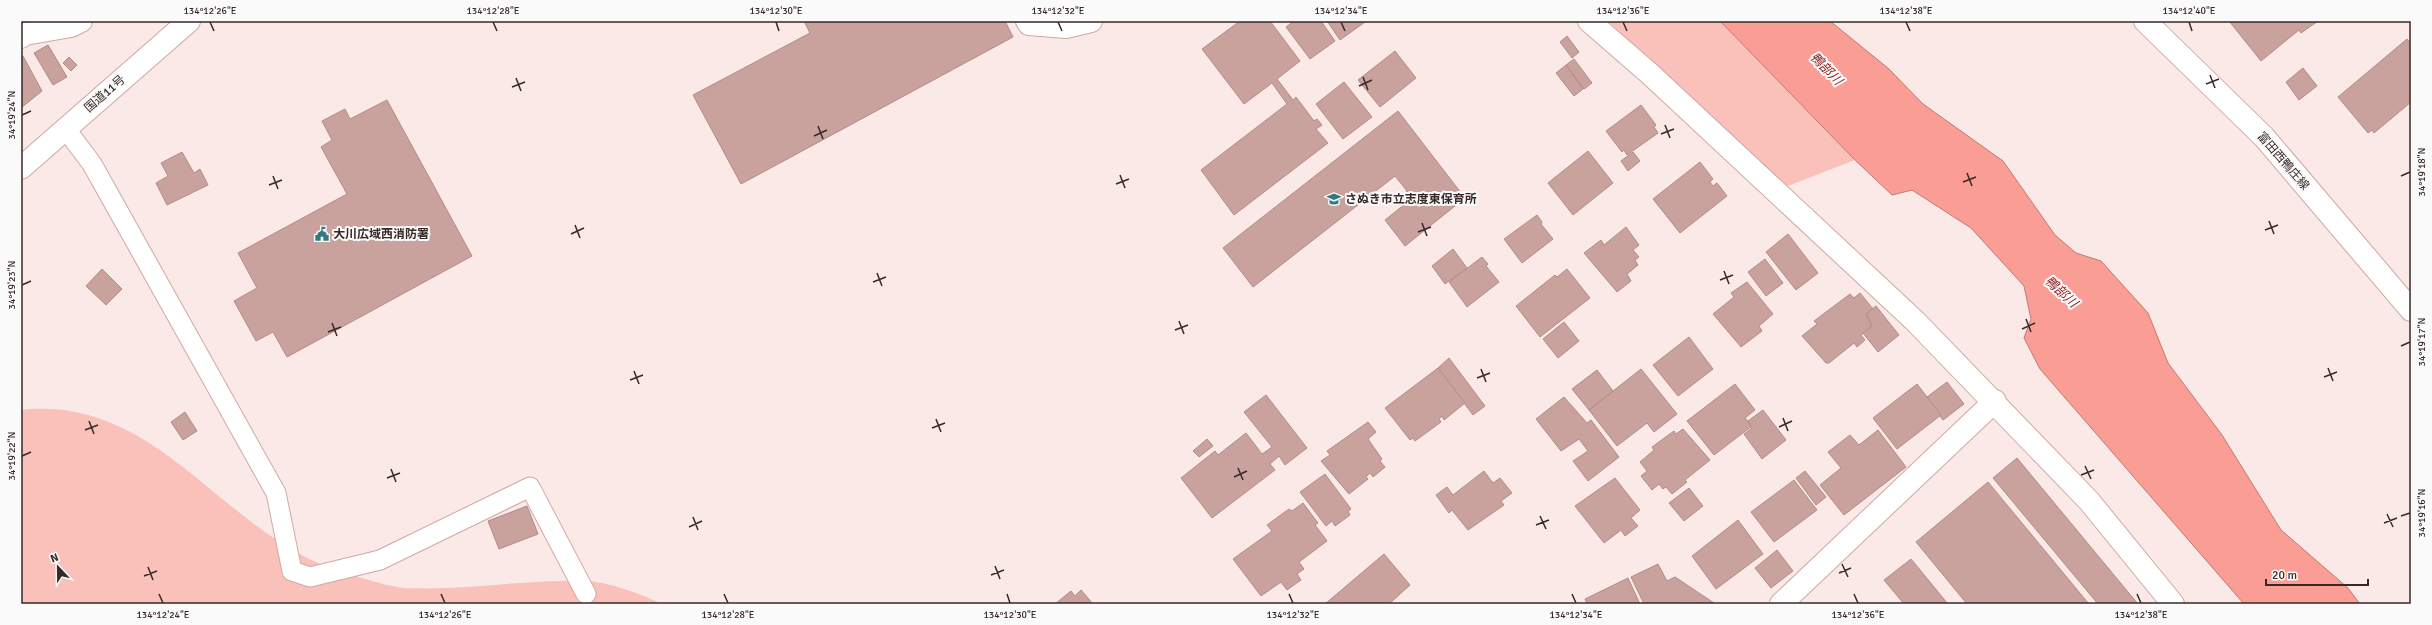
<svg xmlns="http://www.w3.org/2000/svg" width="2432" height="625" font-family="Signika,'Noto Sans JP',sans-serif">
<rect width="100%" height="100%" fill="#fae9e6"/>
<g fill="#f9c1ba">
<polygon points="1608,21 1720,21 1855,160 1785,187"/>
<path d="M21 410C156 395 220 529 333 569 349 574 389 587 404 588 464 591 526 579 586 581 609 582 641 594 662 604H21Z"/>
</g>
<polygon fill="#fa9d94" stroke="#c07a73" points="1720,21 1830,21 1889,69 1923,104 2003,161 2055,235 2076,253 2101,261 2148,313 2168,363 2222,435 2281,530 2348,588 2360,604 2244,604 2040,369 2024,338 2031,319 2024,286 1971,228 1912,190 1892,195 1855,160"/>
<g fill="#c9a29d" stroke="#b28c87">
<polygon points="804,21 1005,21 1013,37 741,184 693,95 810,33"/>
<polygon points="1240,21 1270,21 1300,61 1277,79 1293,100 1296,97 1314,121 1317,119 1322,125 1316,129 1328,143 1234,215 1201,170 1287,104 1272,83 1244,104 1202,49"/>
<polygon points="1294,21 1321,21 1335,41 1310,59 1286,27"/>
<polygon points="1327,21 1365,21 1365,22 1340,40"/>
<polygon points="2229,21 2318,21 2301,33 2299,30 2261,61"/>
<polygon points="1567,36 1579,52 1572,58 1560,42"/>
<polygon points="2407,39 2411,44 2411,102 2374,133 2372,130 2368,133 2338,97"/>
<polygon points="48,45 67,77 53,85 34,53"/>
<polygon points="1395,51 1416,78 1380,107 1358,80"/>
<polygon points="23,56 42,91 21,108 21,57"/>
<polygon points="69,57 77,65 71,71 63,63"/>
<polygon points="1574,59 1592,83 1584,89 1566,65"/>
<polygon points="1566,65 1583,89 1574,96 1556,73"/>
<polygon points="2303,68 2317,86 2299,100 2286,82"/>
<polygon points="1344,82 1372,117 1343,139 1316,104"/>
<polygon points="387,100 472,256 287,357 273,332 256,341 234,301 257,288 238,253 347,194 321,147 332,140 322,121 345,109 350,119"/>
<polygon points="1641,105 1656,125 1654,127 1658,133 1627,155 1624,150 1622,152 1606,131"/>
<polygon points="1398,111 1465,198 1405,246 1385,220 1405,204 1399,198 1407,191 1395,176 1253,287 1223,248"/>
<polygon points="1588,151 1613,183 1573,215 1548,183"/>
<polygon points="182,152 194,173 200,169 208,185 167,205 156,183 168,176 161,163"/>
<polygon points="1633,152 1640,161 1628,171 1621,161"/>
<polygon points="1700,162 1713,179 1710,182 1713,186 1717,183 1727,196 1680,233 1653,199"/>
<polygon points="1537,215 1542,222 1541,224 1553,239 1522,263 1504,239"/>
<polygon points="1626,227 1639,245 1633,250 1639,257 1635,260 1638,265 1627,274 1631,281 1617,292 1584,253 1601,240 1604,245"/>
<polygon points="1788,234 1818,273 1796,290 1766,252"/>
<polygon points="1453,249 1467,268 1445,284 1432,266"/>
<polygon points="1482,257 1488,264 1486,266 1499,282 1467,307 1449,282"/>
<polygon points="1765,259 1783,283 1766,296 1748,272"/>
<polygon points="102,269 122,289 106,305 86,286"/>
<polygon points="1567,269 1590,298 1540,337 1516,306 1555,275 1557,277"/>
<polygon points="1747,282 1773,314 1759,326 1762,331 1741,347 1713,314 1734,297 1731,293"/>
<polygon points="1860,293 1873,309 1866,314 1872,326 1861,335 1865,340 1857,347 1854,343 1829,363 1826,363 1802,336 1817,324 1814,321 1850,294 1854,298"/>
<polygon points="1876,306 1899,335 1878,352 1863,333 1872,326 1866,314"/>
<polygon points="1564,322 1579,341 1558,358 1543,339"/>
<polygon points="1689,337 1713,369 1678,396 1653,365"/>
<polygon points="1449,358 1485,406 1473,415 1438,368"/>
<polygon points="1438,368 1465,403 1444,420 1442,416 1439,419 1441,422 1415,441 1413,438 1410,440 1385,408"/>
<polygon points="1641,369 1677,414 1654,432 1647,423 1617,446 1589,410"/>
<polygon points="1597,370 1613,391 1589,410 1572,389"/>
<polygon points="1947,382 1964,404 1943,420 1927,397"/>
<polygon points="1735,384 1755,410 1745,418 1752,426 1714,455 1687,421"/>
<polygon points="1917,384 1941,415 1897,449 1873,418"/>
<polygon points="1266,395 1307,448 1285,465 1279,456 1270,464 1275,470 1212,518 1181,478 1215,451 1218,455 1246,433 1262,454 1272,447 1244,412"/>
<polygon points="1564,397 1587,423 1591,420 1619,457 1588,481 1573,461 1588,451 1579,439 1561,451 1536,419"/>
<polygon points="1763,410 1786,440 1762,459 1744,434 1752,428 1748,421"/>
<polygon points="185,412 197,431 183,440 171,422"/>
<polygon points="1368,422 1376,432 1368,439 1382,459 1380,461 1385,467 1373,477 1370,473 1366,477 1368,479 1349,494 1321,461 1330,455 1327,451"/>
<polygon points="1683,429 1710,460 1685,480 1687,482 1672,494 1666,487 1663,489 1659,484 1652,490 1641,476 1647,471 1640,462 1654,450 1652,447 1674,431 1676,434"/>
<polygon points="1878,430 1906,467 1844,515 1820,485 1841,468 1828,452 1850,435 1859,445"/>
<polygon points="1207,439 1213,446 1199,457 1193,451"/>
<polygon points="2017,458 2138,604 2098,604 1993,478"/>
<polygon points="1484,471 1493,483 1500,478 1512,493 1501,501 1504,505 1468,530 1452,510 1449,513 1436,495 1447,487 1453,495"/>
<polygon points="1805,471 1826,497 1816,505 1796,478"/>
<polygon points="1325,474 1351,509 1348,511 1350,515 1335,526 1332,521 1326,526 1300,492"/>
<polygon points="1615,478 1640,510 1631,518 1638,526 1625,536 1621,530 1604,543 1575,506"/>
<polygon points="1794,480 1817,510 1774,542 1751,512"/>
<polygon points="1988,482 2089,604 1967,604 1916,542"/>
<polygon points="1689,488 1703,506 1684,521 1669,503"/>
<polygon points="1303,503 1318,523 1315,525 1327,541 1299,562 1304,569 1297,574 1301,580 1287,590 1281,582 1261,596 1233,559 1272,531 1267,525 1289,509 1292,511"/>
<polygon points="527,506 538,534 499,549 488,521"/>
<polygon points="1738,520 1763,554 1716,589 1692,556"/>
<polygon points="1777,550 1793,571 1771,588 1755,568"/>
<polygon points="1384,554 1410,585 1389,604 1325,604"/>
<polygon points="1911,559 1948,604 1904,604 1884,580"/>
<polygon points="1658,564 1667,581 1675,577 1714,603 1644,604 1631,577"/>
<polygon points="1628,578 1640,604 1587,604 1585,599"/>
<polygon points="1081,590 1093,604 1055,604 1071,591 1075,596"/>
</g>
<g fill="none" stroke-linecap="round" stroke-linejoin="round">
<defs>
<polyline id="lane" points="65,128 92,164 276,493 292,571 310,577 380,560 530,487 586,594"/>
<g id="street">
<polyline points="1027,21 1029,24 1066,27 1091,21"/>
<polyline points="1589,21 1650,74 1915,321 2089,501 2173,604"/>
<polyline points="21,37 25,34 71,26 81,21"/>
<polyline points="1781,604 1995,401"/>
</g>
<polyline id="secondary" points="2145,21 2264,137 2411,310"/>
<polyline id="highway" points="21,168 189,21"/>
</defs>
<use href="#lane" stroke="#cfa8a3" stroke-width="21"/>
<use href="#street" stroke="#cfa8a3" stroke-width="24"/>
<use href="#secondary" stroke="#cfa8a3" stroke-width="24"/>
<use href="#highway" stroke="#cfa8a3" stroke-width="24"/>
<use href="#lane" stroke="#fff" stroke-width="19"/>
<use href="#street" stroke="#fff" stroke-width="22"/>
<use href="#secondary" stroke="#fff" stroke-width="22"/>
<use href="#highway" stroke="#fff" stroke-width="22"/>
</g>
<path fill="none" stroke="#382927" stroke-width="1.5" d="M210 22 214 31M493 22 497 31M776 22 779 31M1058 22 1062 31M1341 22 1345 31M1623 22 1627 31M1906 22 1910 31M2189 22 2192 31M2210 75 2215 88M1363 77 1368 90M516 78 521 91M2206 84 2219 79M1359 86 1372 80M512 87 525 82M22 115 31 111M1665 125 1670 138M818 126 823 139M1661 134 1674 129M814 136 827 130M1967 173 1972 186M1120 175 1125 188M273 176 278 189M2401 176 2410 172M1963 182 1976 177M1116 184 1129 179M269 185 282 180M2269 221 2274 234M1422 223 1427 236M575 225 580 238M2265 230 2278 225M1418 232 1431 227M571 234 584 228M1724 271 1729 284M877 273 882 286M1720 280 1733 275M873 282 886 277M22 285 31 281M2026 319 2031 332M1179 321 1184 334M332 323 337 336M2022 329 2035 323M1175 330 1188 325M328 332 341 327M2401 346 2410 342M2328 368 2333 381M1481 369 1486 382M634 371 639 384M2324 377 2337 372M1477 378 1490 373M630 380 643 375M1783 418 1788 431M936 419 941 432M89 421 94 434M1779 427 1792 421M932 428 945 423M85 430 98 425M22 456 31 452M2085 466 2091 479M1238 468 1243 480M391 469 396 482M2081 475 2094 470M1234 477 1247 471M387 478 400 473M2387 514 2393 527M1540 516 1546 529M2401 516 2410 513M693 517 698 530M2384 523 2397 518M1536 525 1549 520M689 527 702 521M1842 564 1848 577M995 566 1000 579M148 567 153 580M1839 573 1851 568M991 575 1004 570M144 576 157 571M159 594 163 603M441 594 445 603M724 594 728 603M1007 594 1010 603M1289 594 1293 603M1572 594 1576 603M1854 594 1858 603M2137 594 2141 603"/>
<defs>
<symbol id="school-bare" viewBox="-9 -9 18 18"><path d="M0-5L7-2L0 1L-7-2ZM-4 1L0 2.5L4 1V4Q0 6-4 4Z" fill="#327a83" stroke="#fafafa" stroke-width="2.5" paint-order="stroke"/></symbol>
<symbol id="civic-bare" viewBox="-9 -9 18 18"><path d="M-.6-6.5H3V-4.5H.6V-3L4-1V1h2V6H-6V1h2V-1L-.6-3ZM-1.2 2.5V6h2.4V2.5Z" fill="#327a83" stroke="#fafafa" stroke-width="2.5" paint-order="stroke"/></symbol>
</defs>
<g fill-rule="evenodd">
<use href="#school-bare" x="1324" y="189" width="20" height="20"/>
<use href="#civic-bare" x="312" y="224" width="20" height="20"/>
</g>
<g text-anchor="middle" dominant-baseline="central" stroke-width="4" stroke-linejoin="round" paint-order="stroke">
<g font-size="12" fill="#382927" stroke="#fafafa">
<text transform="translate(105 94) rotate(-41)">国道11号</text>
<text transform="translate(2283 161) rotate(49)">富田西鴨庄線</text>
</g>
<g font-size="12" font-weight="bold" fill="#382927" stroke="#fafafa" text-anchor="start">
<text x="1345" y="199">さぬき市立志度東保育所</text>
<text x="333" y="234">大川広域西消防署</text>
</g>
<g font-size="13" font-style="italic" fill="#8c2120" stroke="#fafafa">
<text transform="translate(1826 69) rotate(46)">鴨部川</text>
<text transform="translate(2061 292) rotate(43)">鴨部川</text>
</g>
</g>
<rect width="2432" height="625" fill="none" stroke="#fafafa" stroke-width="44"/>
<g transform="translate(58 567) rotate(338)" stroke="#fafafa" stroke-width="3" paint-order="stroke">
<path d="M0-3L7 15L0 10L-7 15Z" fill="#382927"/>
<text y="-6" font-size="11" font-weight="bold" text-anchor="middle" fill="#382927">N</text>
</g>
<path d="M2266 579v6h102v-6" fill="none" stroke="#382927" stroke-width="2"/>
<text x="2272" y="579" font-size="12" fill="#382927" stroke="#fafafa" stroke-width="3" paint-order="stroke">20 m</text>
<rect x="22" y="22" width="2388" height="581" fill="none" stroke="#382927" stroke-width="1.5"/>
<g font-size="10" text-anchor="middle" fill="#382927">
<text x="210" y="14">134°12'26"E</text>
<text x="493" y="14">134°12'28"E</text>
<text x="776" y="14">134°12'30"E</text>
<text x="1058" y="14">134°12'32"E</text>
<text x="1341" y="14">134°12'34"E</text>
<text x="1623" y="14">134°12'36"E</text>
<text x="1906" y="14">134°12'38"E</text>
<text x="2189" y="14">134°12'40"E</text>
<text transform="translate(11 115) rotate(-90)" y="4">34°19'24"N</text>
<text transform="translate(2421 172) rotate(-90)" y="4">34°19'18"N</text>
<text transform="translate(11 285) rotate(-90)" y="4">34°19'23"N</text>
<text transform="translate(2421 342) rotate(-90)" y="4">34°19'17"N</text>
<text transform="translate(11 456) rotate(-90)" y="4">34°19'22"N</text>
<text transform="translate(2421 513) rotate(-90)" y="4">34°19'16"N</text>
<text x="163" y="618">134°12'24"E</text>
<text x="445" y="618">134°12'26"E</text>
<text x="728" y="618">134°12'28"E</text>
<text x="1010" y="618">134°12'30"E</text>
<text x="1293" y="618">134°12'32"E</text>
<text x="1576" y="618">134°12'34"E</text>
<text x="1858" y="618">134°12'36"E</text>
<text x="2141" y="618">134°12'38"E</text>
</g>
</svg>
